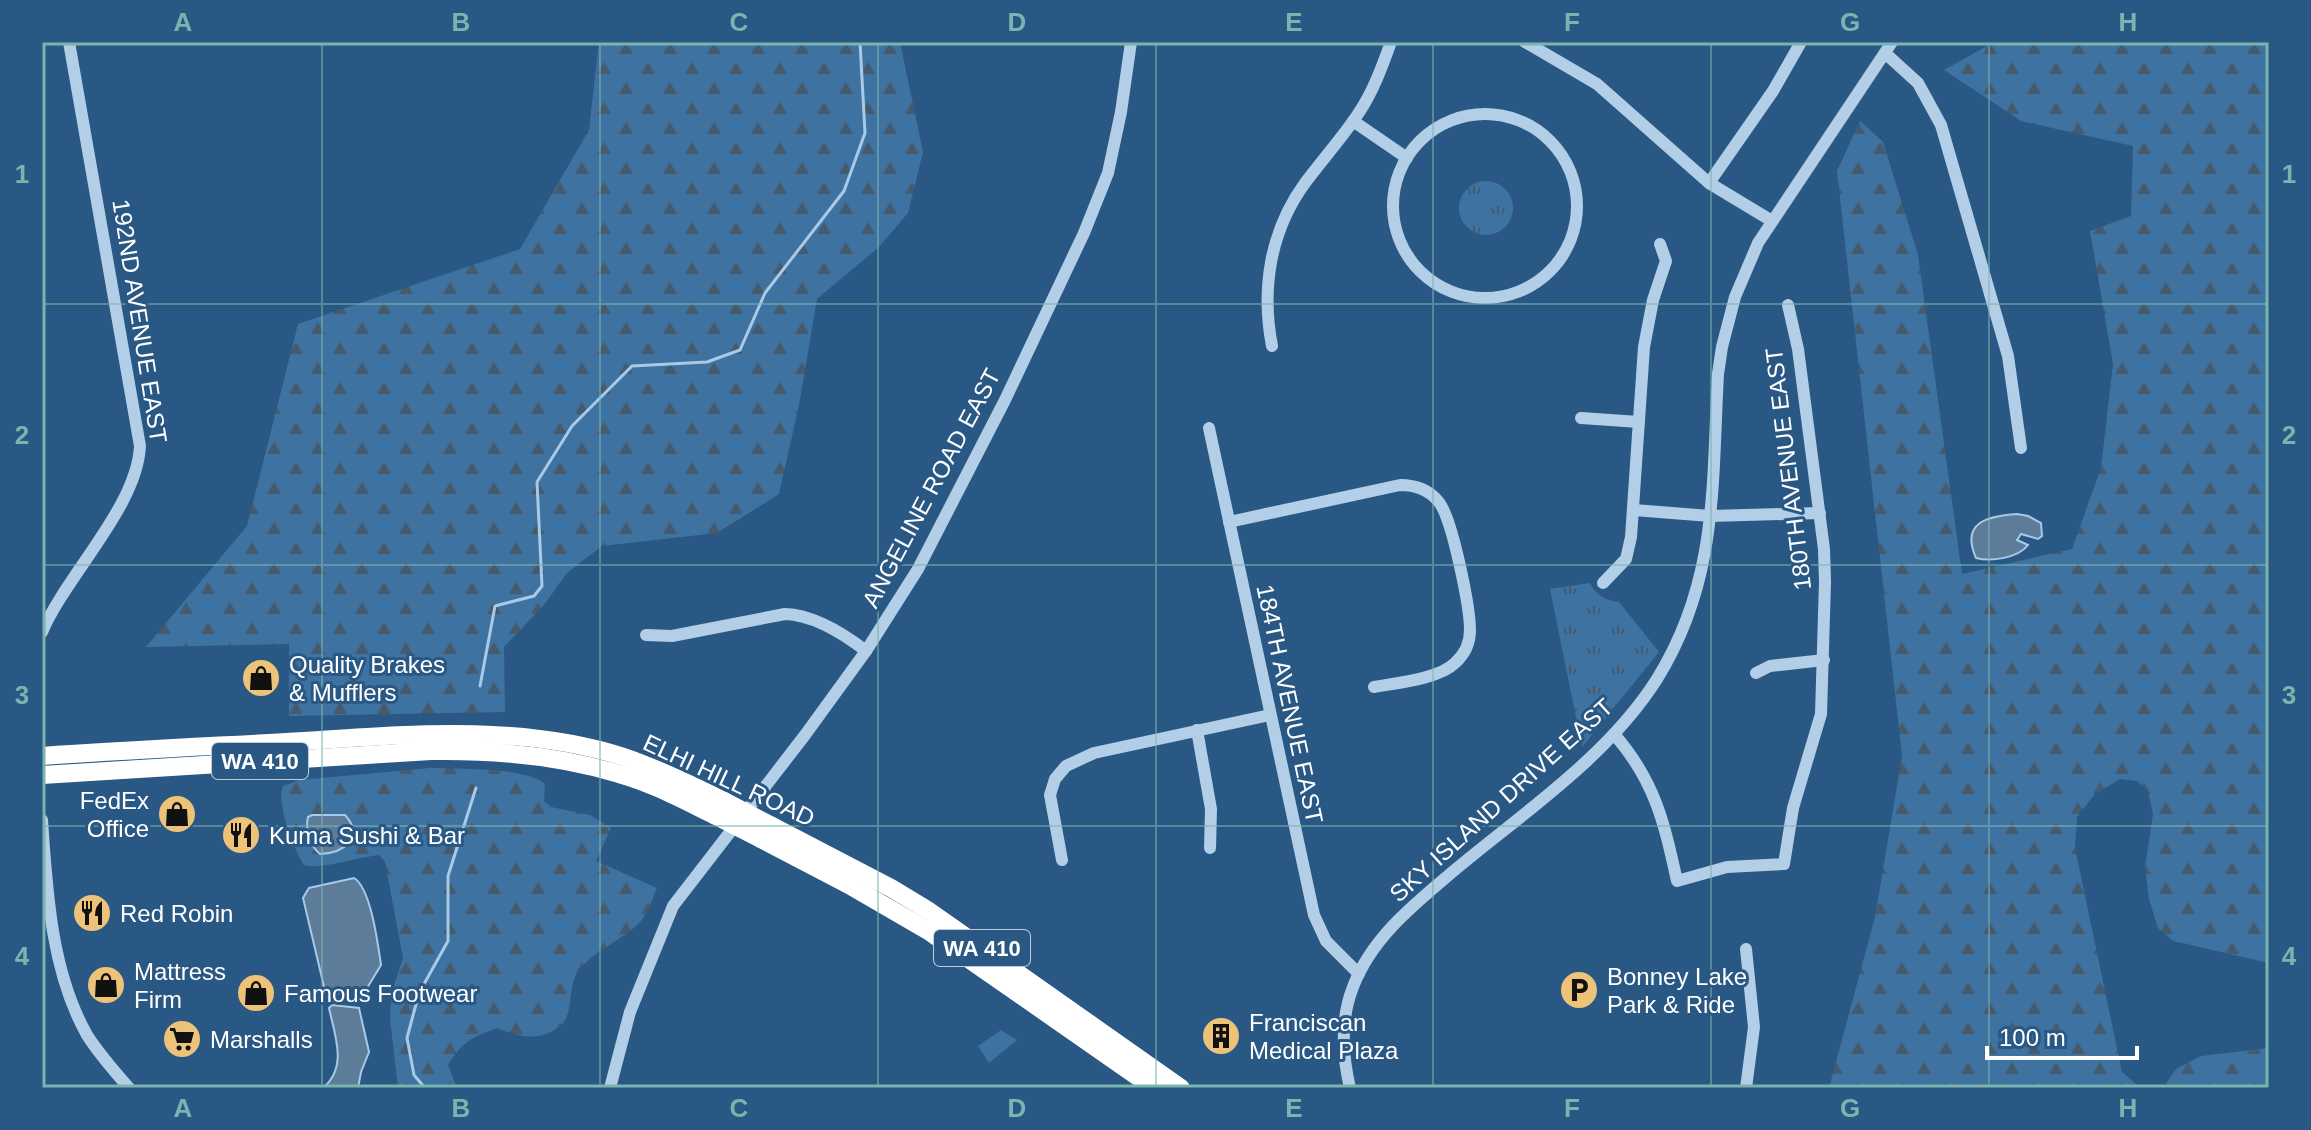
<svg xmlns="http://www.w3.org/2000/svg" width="2311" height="1130" font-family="Helvetica,sans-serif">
<defs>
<pattern id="forest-firs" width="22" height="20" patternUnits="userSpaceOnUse" patternTransform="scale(2)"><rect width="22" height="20" fill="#3e72a0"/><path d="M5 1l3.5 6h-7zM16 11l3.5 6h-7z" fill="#465b6e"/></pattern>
<pattern id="park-tufts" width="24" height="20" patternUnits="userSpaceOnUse" patternTransform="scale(2)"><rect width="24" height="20" fill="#3e72a0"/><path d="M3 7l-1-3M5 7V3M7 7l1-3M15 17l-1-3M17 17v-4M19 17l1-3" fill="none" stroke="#465b6e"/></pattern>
</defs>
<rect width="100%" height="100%" fill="#295884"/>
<polygon fill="#3e72a0" points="1001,1030 1017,1040 989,1063 978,1046"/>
<g fill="url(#forest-firs)">
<polygon points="599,42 900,42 923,152 908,213 879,247 817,299 799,405 779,494 717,533 602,546 567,573 544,605 504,647 505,712 289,716 289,644 146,647 247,526 298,324 520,249 589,130"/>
<polygon points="1994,42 2269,42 2269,963 2173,941 2158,928 2149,899 2145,867 2153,814 2148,791 2137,781 2120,779 2095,794 2077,817 2075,848 2122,1072 2137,1085 2165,1085 2176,1069 2201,1056 2269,1048 2269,1088 1829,1088 1875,917 1902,756 1837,171 1860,121 1883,142 1918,255 1962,574 2072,549 2101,468 2113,364 2090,231 2131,216 2133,146 2021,121 1944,70"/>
<path d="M430 768C455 769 528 767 545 784L544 801 551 807 590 815 611 828 596 861 657 888C652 899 648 914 640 922 622 941 593 950 577 973 566 991 576 1017 556 1029 535 1042 518 1036 497 1028 472 1037 462 1042 448 1065L457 1088H398L390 1018 392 991 403 958 385 862 379 855C359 857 319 870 304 865 294 850 276 803 283 786L299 780Z"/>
</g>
<g fill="url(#park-tufts)">
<circle cx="1486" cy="208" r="27"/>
<path d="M1590 583C1597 596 1605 600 1619 602L1659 652 1582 747 1550 589Z"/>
</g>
<g fill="#5d7c9a" stroke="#a8cae7" stroke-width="2">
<path d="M2017 514 2028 516 2041 523 2042 536 2038 539 2021 534 2017 540 2028 545C2018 558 1991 562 1976 558 1960 522 1988 516 2017 514Z"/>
<path d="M312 815H345C366 838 343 853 320 854 310 846 305 830 308 817Z"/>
<path d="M354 878C371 888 378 945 381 965L361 998 325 991 303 898 309 888Z"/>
<path d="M332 1005 359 1008 369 1052 361 1072 358 1088H323C348 1067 335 1036 329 1008Z"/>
</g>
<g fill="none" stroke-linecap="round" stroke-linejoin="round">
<g stroke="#a8cae7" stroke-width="3">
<polyline points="480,686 495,606 534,596 542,586 537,482 572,426 632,366 707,362 740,350 765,293 844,191 865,133 860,42"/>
<polyline points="425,1088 414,1075 407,1038 419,993 448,941 448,876 476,788"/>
</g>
<g stroke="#b3cee7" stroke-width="12">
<polyline points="1525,42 1597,84 1709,183 1772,221"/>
<polyline points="1885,53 1918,83 1941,125 2008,356 2021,448"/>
<circle cx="1485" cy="206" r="92"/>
<polyline points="1353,121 1407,158"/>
<polyline points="1709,183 1773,91 1801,42"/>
<path d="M1272 346C1261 289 1270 231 1305 183 1322 160 1342 138 1358 114 1373 92 1382 67 1391 42"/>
<polyline points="1581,418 1639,422"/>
<polyline points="1209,428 1314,915 1326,941 1359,974"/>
<polyline points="1634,510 1710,516 1820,513"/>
<path d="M1229 522 1400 485C1414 485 1428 489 1438 501 1452 516 1470 608 1470 630 1470 643 1464 655 1455 663 1439 679 1396 683 1374 687"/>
<polyline points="1603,583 1626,559 1631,537 1644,347 1653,300 1666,261 1660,244"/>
<path d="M42 632C67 574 137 507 140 446L69 42"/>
<path d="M646 635 672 636 785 614C814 615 844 634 866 651"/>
<polyline points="1756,673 1770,666 1824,660"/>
<polyline points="1197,730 1211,809 1210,848"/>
<path d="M1614 734C1655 781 1664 822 1677 881L1727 867 1784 864 1793 808 1821 714 1825 582 1824 549 1798 349 1788 305"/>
<path d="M42 820C47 892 51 971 87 1035 99 1054 114 1071 129 1088"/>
<polyline points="1062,860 1050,795 1055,779 1066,766 1094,753 1270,715"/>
<polyline points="1746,949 1754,1027 1746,1088"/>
<polyline points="610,1088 630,1012 673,906 805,735 866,651 918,569 1005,400 1084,233 1108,173 1121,112 1131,42"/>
<path d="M1350 1088C1342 1054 1340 1020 1353 987 1371 939 1412 906 1450 874 1521 814 1607 758 1657 679 1718 581 1712 485 1718 374L1722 347 1735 297 1758 243 1892 42"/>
</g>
<g stroke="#fff" stroke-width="18">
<path d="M42 756C129 750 216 746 304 741 410 734 521 724 624 757 659 769 692 785 724 801"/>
<path d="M42 775 431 751C495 750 557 755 619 774 652 783 683 800 714 815"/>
<polyline points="772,826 891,888 929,911 1181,1088"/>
<polyline points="761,839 849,885 930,932 1154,1088"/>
</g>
<g stroke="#fff" stroke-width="18">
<polyline points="724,801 772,826"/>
<polyline points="714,815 761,839"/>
</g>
</g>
<path fill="none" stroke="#7bb4af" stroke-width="2" stroke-opacity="0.55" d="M322 42V1088M600 42V1088M878 42V1088M1156 42V1088M1433 42V1088M1711 42V1088M1989 42V1088M42 304H2269M42 565H2269M42 826H2269"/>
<defs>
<symbol id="shop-disc" viewBox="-11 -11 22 22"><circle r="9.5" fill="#edc37a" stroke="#295884"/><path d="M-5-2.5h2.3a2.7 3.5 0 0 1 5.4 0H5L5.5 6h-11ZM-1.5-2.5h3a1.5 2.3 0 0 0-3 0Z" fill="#111"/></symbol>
<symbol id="restaurant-disc" viewBox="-11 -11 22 22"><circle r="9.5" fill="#edc37a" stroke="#295884"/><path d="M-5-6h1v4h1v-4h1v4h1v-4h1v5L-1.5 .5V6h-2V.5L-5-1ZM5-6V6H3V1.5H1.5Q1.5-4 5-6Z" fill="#111"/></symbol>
<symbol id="parking-disc" viewBox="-11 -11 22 22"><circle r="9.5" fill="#edc37a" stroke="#295884"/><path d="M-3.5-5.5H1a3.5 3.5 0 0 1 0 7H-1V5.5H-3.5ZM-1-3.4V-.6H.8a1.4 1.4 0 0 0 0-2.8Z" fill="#111"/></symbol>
<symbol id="building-disc" viewBox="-11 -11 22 22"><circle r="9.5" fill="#edc37a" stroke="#295884"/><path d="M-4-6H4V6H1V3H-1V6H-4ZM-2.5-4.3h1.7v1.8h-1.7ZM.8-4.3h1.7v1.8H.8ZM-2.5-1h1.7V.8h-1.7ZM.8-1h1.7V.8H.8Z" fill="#111"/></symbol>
<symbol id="supermarket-disc" viewBox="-11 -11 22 22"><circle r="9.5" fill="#edc37a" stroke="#295884"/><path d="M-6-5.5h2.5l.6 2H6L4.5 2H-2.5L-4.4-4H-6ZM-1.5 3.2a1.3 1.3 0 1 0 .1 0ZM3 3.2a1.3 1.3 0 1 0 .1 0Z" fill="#111"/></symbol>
</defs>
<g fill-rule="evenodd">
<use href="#shop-disc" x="239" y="656" width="44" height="44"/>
<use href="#shop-disc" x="155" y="792" width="44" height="44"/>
<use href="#restaurant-disc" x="219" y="813" width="44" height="44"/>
<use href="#restaurant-disc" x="70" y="891" width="44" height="44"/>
<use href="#shop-disc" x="84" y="963" width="44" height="44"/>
<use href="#parking-disc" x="1557" y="968" width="44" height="44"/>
<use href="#shop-disc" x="234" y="971" width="44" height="44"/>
<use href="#building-disc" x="1199" y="1014" width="44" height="44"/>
<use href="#supermarket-disc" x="160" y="1017" width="44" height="44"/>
</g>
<g text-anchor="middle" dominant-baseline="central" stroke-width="6" stroke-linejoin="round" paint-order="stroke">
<g fill="#295884" stroke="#bfcdda" stroke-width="2">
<rect x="212" y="743" width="96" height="36" rx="6"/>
<rect x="934" y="930" width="96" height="36" rx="6"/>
</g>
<g font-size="22" font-weight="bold" fill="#fff">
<text x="260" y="761">WA 410</text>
<text x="982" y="948">WA 410</text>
</g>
<g font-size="24" fill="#fff" stroke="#295884">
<text transform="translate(140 321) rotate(81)">192ND AVENUE EAST</text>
<text transform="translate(1788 469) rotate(-97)">180TH AVENUE EAST</text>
<text transform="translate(931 488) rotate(-62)">ANGELINE ROAD EAST</text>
<text transform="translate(1290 704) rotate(78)">184TH AVENUE EAST</text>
<text transform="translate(729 780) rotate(25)">ELHI HILL ROAD</text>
<text transform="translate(1501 800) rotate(-42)">SKY ISLAND DRIVE EAST</text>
</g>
<g font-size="24" fill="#fff" stroke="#295884" text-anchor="start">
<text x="289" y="664">Quality Brakes<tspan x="289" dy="28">&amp; Mufflers</tspan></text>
<text x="149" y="800" text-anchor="end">FedEx<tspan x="149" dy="28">Office</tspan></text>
<text x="269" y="835">Kuma Sushi &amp; Bar</text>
<text x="120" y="913">Red Robin</text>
<text x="134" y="971">Mattress<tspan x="134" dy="28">Firm</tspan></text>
<text x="1607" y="976">Bonney Lake<tspan x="1607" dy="28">Park &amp; Ride</tspan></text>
<text x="284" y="993">Famous Footwear</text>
<text x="1249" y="1022">Franciscan<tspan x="1249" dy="28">Medical Plaza</tspan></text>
<text x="210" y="1039">Marshalls</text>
</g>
</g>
<rect width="2311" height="1130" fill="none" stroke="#295884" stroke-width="88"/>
<path d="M1987 1046v12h150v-12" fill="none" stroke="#ffffff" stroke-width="4"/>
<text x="1999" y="1046" font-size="24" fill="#ffffff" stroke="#295884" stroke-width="6" paint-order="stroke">100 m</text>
<rect x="44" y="44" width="2223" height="1042" fill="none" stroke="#7bb4af" stroke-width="3"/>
<g font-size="26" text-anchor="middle" font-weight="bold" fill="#7bb4af">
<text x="183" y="31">A</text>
<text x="461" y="31">B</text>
<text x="739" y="31">C</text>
<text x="1017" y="31">D</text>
<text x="1294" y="31">E</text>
<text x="1572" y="31">F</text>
<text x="1850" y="31">G</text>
<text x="2128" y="31">H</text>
<text x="22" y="183">1</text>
<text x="2289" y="183">1</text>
<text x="22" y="444">2</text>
<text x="2289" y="444">2</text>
<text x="22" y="704">3</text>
<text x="2289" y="704">3</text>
<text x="22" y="965">4</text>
<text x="2289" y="965">4</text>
<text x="183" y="1117">A</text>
<text x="461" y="1117">B</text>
<text x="739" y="1117">C</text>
<text x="1017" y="1117">D</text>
<text x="1294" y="1117">E</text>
<text x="1572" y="1117">F</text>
<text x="1850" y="1117">G</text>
<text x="2128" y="1117">H</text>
</g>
</svg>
